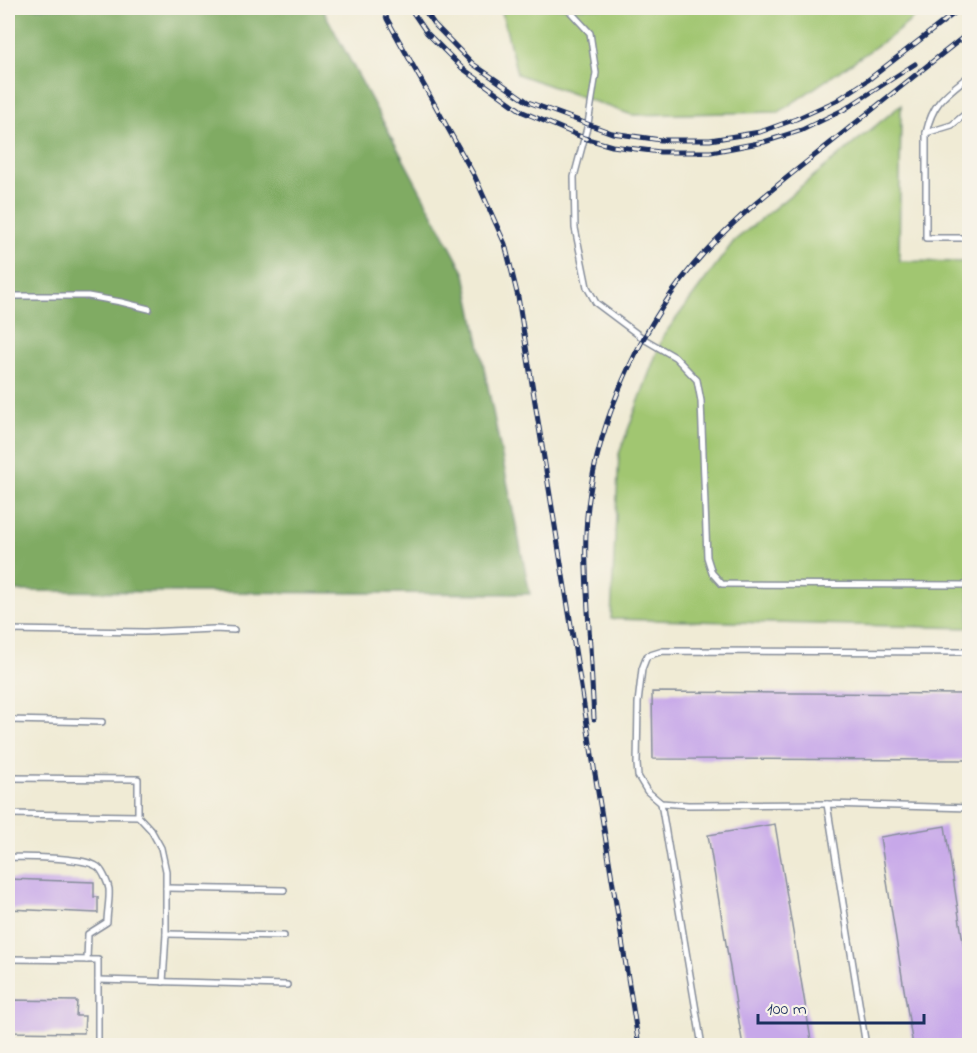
<svg xmlns="http://www.w3.org/2000/svg" width="977" height="1053" font-family="'Indie Flower',sans-serif">
<rect width="100%" height="100%" fill="#f7f3e8"/>
<filter id="ink" filterUnits="userSpaceOnUse"><feTurbulence type="fractalNoise" baseFrequency=".0167" numOctaves="2"/><feDisplacementMap in="SourceGraphic" scale="12" xChannelSelector="R" yChannelSelector="G"/><feConvolveMatrix kernelMatrix="1 2 1 2 8 2 1 2 1" color-interpolation-filters="sRGB"/></filter>
<filter id="wash" filterUnits="userSpaceOnUse"><feTurbulence type="fractalNoise" baseFrequency=".008" numOctaves="4" result="noise"/><feDisplacementMap in="SourceGraphic" scale="24" xChannelSelector="R" yChannelSelector="G"/><feGaussianBlur stdDeviation="1.35" result="paint"/><feColorMatrix in="noise" values="0 0 0 0 0 0 0 0 0 0 0 0 0 0 0 0 0 1.4 0 .05"/><feComposite in="paint" operator="in"/></filter>
<g filter="url(#wash)">
<rect width="100%" height="100%" fill="#f0ebd5"/>
<g fill="#a1c671" stroke="#5e7a68" stroke-width="1.5">
<polygon points="501,8 926,8 893,35 779,112 632,115 517,74"/>
<polygon points="901,105 899,261 969,262 969,628 611,619 619,454 663,336 734,241"/>
</g>
<polygon fill="#80ab63" stroke="#4e6d60" stroke-width="1.5" points="8,8 322,8 465,274 530,594 8,591"/>
<g id="blocks">
<g fill="#c7a8e9">
<polygon points="652,692 969,694 969,760 653,759"/>
<polygon points="775,824 812,1046 743,1046 708,835"/>
<polygon points="945,826 969,981 969,1046 913,1046 880,837"/>
<polygon points="8,879 94,882 94,897 98,897 98,913 8,909"/>
<polygon points="8,1000 77,1001 76,1016 85,1016 84,1033 8,1032"/>
</g>
</g>
</g>
<g filter="url(#ink)">
<use href="#blocks" fill-opacity="0" stroke="#868d9a" stroke-width="1.5"/>
<g fill="none" stroke-linecap="round" stroke-linejoin="round">
<defs>
<g id="service">
<polyline points="567,8 590,33 596,73 588,124 574,177 575,228 587,287 596,303 644,339 675,357 697,380 701,401 707,557 712,573 722,584 970,585"/>
<polyline points="970,110 952,125 926,133 926,238 970,238"/>
<path d="M926 133C933 102 945 95 970 75"/>
<polyline points="8,296 88,296 121,302 149,309"/>
<polyline points="8,630 145,632 214,629 234,630"/>
<polyline points="8,720 102,722"/>
<polyline points="8,778 138,779 138,816"/>
<polyline points="661,803 702,1046"/>
<polyline points="827,804 688,805 661,803 647,791 638,776 637,764 638,703 642,669 647,656 663,651 970,652"/>
<polyline points="8,814 138,816 151,830 161,848 166,871 166,934 163,982"/>
<path d="M8 857C26 858 87 856 99 868 103 872 108 883 109 889 110 899 107 912 107 922L88 934 87 960"/>
<polyline points="166,888 284,890"/>
<polyline points="166,934 284,936"/>
<polyline points="8,959 98,960 98,1046"/>
<polyline points="98,980 287,985"/>
<polyline points="866,1046 827,804 970,808"/>
</g>
</defs>
<use href="#service" stroke="#868d9a" stroke-width="8"/>
<use href="#service" stroke="#fff" stroke-width="5"/>
<defs>
<g id="rail">
<polyline points="383,8 387,19 475,177 505,244 518,297 639,1046"/>
<polyline points="410,8 427,33 462,68 523,112 584,138 612,146 660,152 711,152 764,142 802,130 845,109 915,64"/>
<polyline points="423,8 434,24 473,64 528,102 612,133 661,140 710,140 760,132 796,119 836,101 868,80 961,8"/>
<path d="M594 719C592 683 590 647 588 610 586 575 584 540 588 506 599 416 643 320 704 253 744 209 792 174 838 137 882 102 925 67 970 32"/>
</g>
</defs>
<use href="#rail" stroke="#1b2f5e" stroke-width="5"/>
<use href="#rail" stroke="#f7f3e8" stroke-width="3" stroke-dasharray="9" stroke-linecap="butt"/>
</g>
</g>
<rect width="977" height="1053" fill="none" stroke="#f7f3e8" stroke-width="30"/>
<path d="M758 1014v9h166v-9" fill="none" stroke="#1b2f5e" stroke-width="3"/>
<text x="767" y="1014" font-size="18" fill="#1b2f5e" stroke="#f7f3e8" stroke-width="4.5" paint-order="stroke">100 m</text>
</svg>
